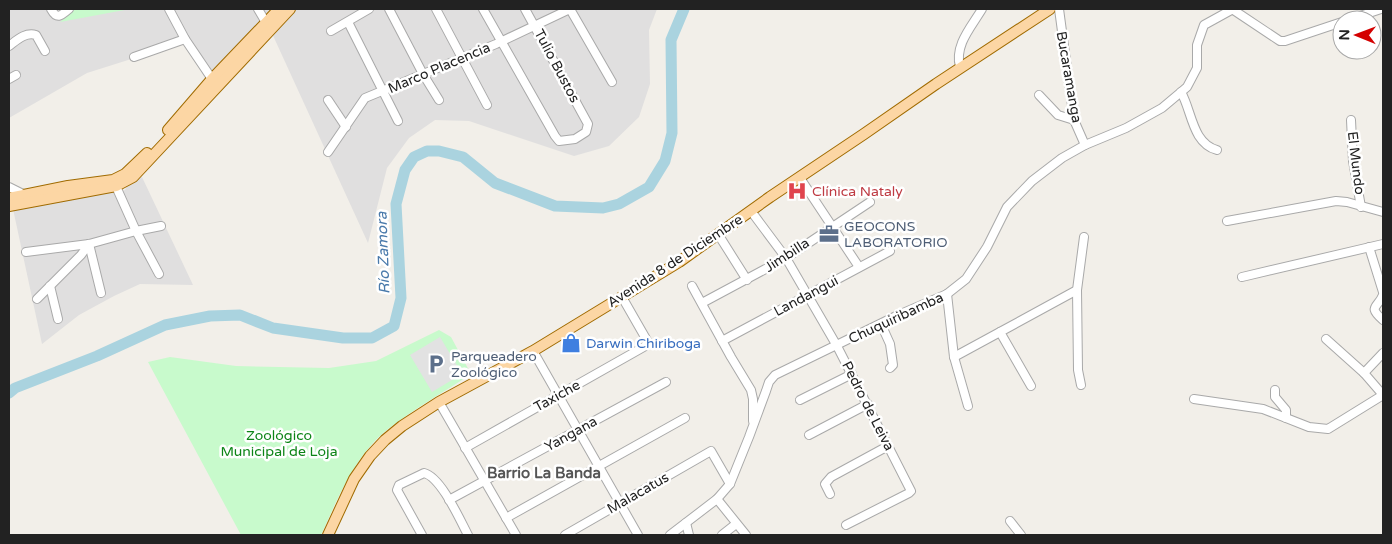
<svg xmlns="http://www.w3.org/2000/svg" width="1392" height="544" font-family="'Varela Round',sans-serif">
<rect width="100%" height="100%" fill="#f2efe9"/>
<g fill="#e0dfdf">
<polygon points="9,9 657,9 649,30 650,84 639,117 609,146 574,156 469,121 435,120 409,138 387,168 368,243 270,29 211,89 185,42 87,73 9,118"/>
<polygon points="142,177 193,285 140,284 114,296 79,315 42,344 13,209 112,191 116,193 125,190 128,184"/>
</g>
<g fill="#c8facc">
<polygon points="75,9 130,9 60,22"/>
<path d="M439 330 451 337 471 374C444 392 414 409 388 429 355 455 338 498 321 535H241L148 362 170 357 236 366 329 368 376 361Z"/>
</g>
<polygon fill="#e2e2e2" points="440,337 462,374 432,392 410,355"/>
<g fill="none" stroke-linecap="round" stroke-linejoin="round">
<polyline stroke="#aad3df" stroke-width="11" points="9,393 15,388 97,356 165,325 210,316 240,315 273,328 343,338 372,338 394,326 401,298 396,204 405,170 414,157 427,151 439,151 463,157 495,183 555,206 603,208 619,204 649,187 665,161 672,133 671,40 684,9"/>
<defs>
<g id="minor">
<path d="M51 9C57 20 61 16 69 9"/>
<polyline points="169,9 185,39 212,79"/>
<polyline points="258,9 268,26"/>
<polyline points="389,9 423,74 439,100"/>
<polyline points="436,9 487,105"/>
<polyline points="483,9 555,136 559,141 575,139 586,132 588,124 525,9"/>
<polyline points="570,9 612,82"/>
<polyline points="1059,9 1074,120 1085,145"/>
<polyline points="1232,9 1280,41 1285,41 1342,22"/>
<polyline points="1348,20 1381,9"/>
<polyline points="348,22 398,121"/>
<polyline points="331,31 369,9"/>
<path d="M9 46C17 40 25 32 36 35L45 51"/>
<polyline points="134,57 185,39"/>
<path d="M960 67C954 45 972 26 982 9"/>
<polyline points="9,79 16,75"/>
<path d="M1181 92C1192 111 1192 143 1217 150"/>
<polyline points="1039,95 1058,115 1074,120"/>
<polyline points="328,100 346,127"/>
<polyline points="1351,120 1353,161 1361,207"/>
<polyline points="328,152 365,98 496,44 570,9"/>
<polyline points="800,178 859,267"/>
<polyline points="9,187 25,195"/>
<polyline points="751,211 786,258 837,346 911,491 909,493 846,525"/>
<polyline points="1227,221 1336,201 1347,202 1383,212"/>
<polyline points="718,234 747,280"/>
<polyline points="1369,247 1383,292"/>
<polyline points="26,252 89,244"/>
<polyline points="159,274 136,231 161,226"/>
<polyline points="1242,277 1383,244"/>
<polyline points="50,286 58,319"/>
<polyline points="692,286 731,357 751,390 753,399 753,421"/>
<polyline points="1077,290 1078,370 1081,385"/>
<polyline points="101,293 89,244 136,231 114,182"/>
<polyline points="947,294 954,357 968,406"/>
<path d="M1383 295C1378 308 1367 306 1383 320"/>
<polyline points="37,299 81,255 89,244"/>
<polyline points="702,303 786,258 870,202"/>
<polyline points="881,324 890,344 893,365 890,368"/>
<polyline points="1326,339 1364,373 1383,395"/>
<polyline points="722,341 890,251"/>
<polyline points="533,351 638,535"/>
<polyline points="954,357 1000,332"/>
<polyline points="1364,373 1383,353"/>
<polyline points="1031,386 1000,332 1077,290 1084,237"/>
<polyline points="1275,390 1275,397 1286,410 1286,418"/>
<polyline points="1194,399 1263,409 1309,427 1328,429 1383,395"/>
<polyline points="800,400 852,374"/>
<polyline points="439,402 516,535"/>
<polyline points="809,435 868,404"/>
<polyline points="465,448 649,344 622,297"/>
<polyline points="830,494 825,484 831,477 888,446"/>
<polyline points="717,499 746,535"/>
<polyline points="449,500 666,382"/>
<polyline points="506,518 685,418"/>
<polyline points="1010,521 1021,535"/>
<polyline points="686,523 689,535"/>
<path d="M422 535 397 490 399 485 424 473C441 477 460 520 468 535"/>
<polyline points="565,535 711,451 730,484"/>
<polyline points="670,535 717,499 730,484 749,437 766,391 769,382 775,375 896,316 947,294 966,279 987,247 1007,207 1032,181 1062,158 1085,145 1126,128 1162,108 1187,87 1197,68 1197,45 1204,25 1233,9"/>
<polyline points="722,535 736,524"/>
</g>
<g id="major">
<polyline points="168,130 212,79 279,9"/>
<polyline points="9,198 68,186 113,180 125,174 147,153"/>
<polyline points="9,206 116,186 133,177 290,9"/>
<polyline points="328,535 354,479 370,456 385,440 402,426 439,402 533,351 679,262 770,197 864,134 936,84 1050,9"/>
</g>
</defs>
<use href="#minor" stroke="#a9a9a9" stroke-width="10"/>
<use href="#major" stroke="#a06b00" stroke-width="12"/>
<use href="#minor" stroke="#fff" stroke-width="8"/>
<use href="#major" stroke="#fcd6a4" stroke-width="10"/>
</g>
<defs>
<symbol id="hospital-bare" viewBox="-9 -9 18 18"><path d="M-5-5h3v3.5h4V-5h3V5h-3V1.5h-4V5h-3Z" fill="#e0444e" stroke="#fff" stroke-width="2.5" paint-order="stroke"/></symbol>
<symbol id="office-bare" viewBox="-9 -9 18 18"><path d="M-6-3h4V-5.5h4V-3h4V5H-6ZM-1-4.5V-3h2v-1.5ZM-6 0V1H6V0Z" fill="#5c6f8a" stroke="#fff" stroke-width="2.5" paint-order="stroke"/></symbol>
<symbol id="shop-bare" viewBox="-9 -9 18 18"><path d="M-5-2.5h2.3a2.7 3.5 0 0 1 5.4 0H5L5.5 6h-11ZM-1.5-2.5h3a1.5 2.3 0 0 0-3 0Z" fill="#3f7fe0" stroke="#fff" stroke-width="2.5" paint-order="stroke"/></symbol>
<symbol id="parking-bare" viewBox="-9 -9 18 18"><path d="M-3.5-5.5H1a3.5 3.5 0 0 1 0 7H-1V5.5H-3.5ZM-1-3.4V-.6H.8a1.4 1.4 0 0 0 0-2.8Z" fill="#5c6f8a" stroke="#fff" stroke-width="2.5" paint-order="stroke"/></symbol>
</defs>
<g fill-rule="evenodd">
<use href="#hospital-bare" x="783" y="177" width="28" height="28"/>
<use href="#office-bare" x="815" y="220" width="28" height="28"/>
<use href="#shop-bare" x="557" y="329" width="28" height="28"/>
<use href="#parking-bare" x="422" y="350" width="28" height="28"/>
</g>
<g text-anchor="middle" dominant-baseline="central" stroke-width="5" stroke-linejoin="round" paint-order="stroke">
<g font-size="14" fill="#222" stroke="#fff">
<text transform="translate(557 66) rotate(62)">Tulio Bustos</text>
<text transform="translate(439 68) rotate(-23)">Marco Placencia</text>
<text transform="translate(1069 77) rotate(80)">Bucaramanga</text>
<text transform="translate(1356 163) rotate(83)">El Mundo</text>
<text transform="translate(787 255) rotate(-33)">Jimbilla</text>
<text transform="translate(675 261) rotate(-33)">Avenida 8 de Diciembre</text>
<text transform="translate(806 296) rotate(-28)">Landangui</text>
<text transform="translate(896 318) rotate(-25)">Chuquiribamba</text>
<text transform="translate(557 396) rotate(-29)">Taxiche</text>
<text transform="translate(868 406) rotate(63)">Pedro de Leiva</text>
<text transform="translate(571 434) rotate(-29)">Yangana</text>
<text transform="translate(638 493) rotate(-30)">Malacatus</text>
</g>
<g font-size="14" fill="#be3a42" stroke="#fff" text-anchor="start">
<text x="812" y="191">Clínica Nataly</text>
</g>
<g font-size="14" fill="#4e5e75" stroke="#fff" text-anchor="start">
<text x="844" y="226">GEOCONS<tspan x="844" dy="16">LABORATORIO</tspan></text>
<text x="451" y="356">Parqueadero<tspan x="451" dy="16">Zoológico</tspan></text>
</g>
<g font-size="14" fill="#366cbe" stroke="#fff" text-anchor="start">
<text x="586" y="343">Darwin Chiriboga</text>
</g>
<g font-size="14" fill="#0c8416" stroke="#fff">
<text x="279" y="435">Zoológico<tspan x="279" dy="16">Municipal de Loja</tspan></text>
</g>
<g font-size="15" font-style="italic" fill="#4a7aab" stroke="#fff">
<text transform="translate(383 253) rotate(-92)">Río Zamora</text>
</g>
<g font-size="15" font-weight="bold" fill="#555" stroke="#fff">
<text x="544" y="473">Barrio La Banda</text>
</g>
</g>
<rect width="1392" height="544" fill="none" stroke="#222222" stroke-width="20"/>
<g transform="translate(1357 35) rotate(271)"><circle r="24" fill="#ffffff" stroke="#a7a7a7"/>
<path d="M0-4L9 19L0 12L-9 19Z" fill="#d40000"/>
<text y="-8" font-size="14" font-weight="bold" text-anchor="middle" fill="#222222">N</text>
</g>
</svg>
